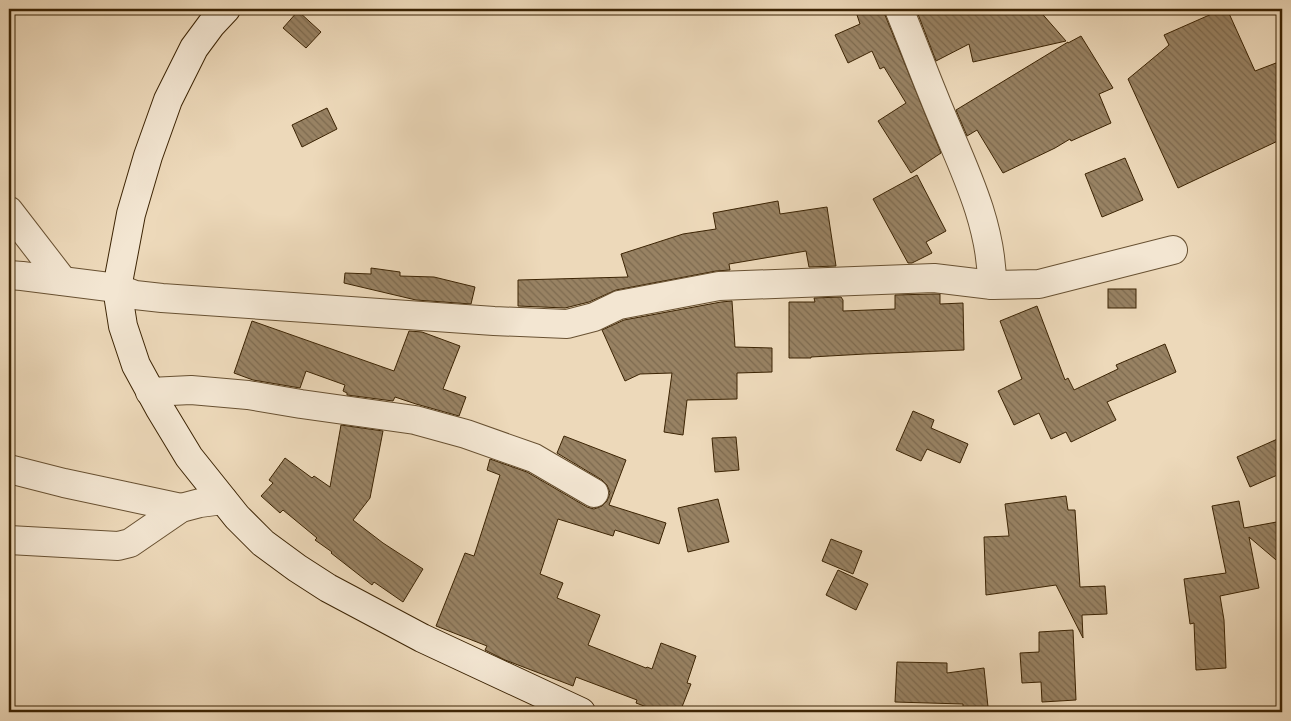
<svg xmlns="http://www.w3.org/2000/svg" width="1291" height="721" font-family="'Libre Bodoni',serif">
<defs>
<pattern id="building-back-hatch" width="6" height="6" patternUnits="userSpaceOnUse" patternTransform="scale(1.25)"><rect width="6" height="6" fill="#988263"/><path d="M-1 5l2 2M0 0l6 6M5-1l2 2" fill="none" stroke="#7d6a4f"/></pattern>
</defs>
<rect width="100%" height="100%" fill="#edd9ba"/>
<filter id="stains"><feTurbulence type="fractalNoise" baseFrequency=".004" numOctaves="4"/><feColorMatrix values="0 0 0 0 .2 0 0 0 0 .09 0 0 0 0 .02 0 0 0 .5 -.17"/></filter>
<radialGradient id="worn" r=".72"><stop offset=".6" stop-color="#630" stop-opacity="0"/><stop offset="1" stop-color="#630" stop-opacity=".3"/></radialGradient>
<g fill="url(#building-back-hatch)" stroke="#3c2404">
<polygon points="855,9 884,9 885,15 941,153 911,173 878,121 906,103 884,67 880,69 872,51 848,63 835,35 860,24"/>
<polygon points="916,9 1038,9 1066,41 973,62 969,44 936,61"/>
<polygon points="1223,9 1227,9 1255,71 1276,63 1282,79 1282,139 1178,188 1128,79 1169,45 1164,35"/>
<polygon points="298,11 321,32 306,48 283,28"/>
<polygon points="1081,36 1113,88 1099,94 1111,123 1071,141 1070,139 1055,148 1003,173 977,130 967,136 956,110 1068,42 1068,43"/>
<polygon points="327,108 337,129 302,147 292,125"/>
<polygon points="1125,158 1143,200 1102,217 1085,174"/>
<polygon points="917,175 946,231 926,242 932,253 912,263 908,263 873,199"/>
<polygon points="778,201 780,214 827,207 836,266 809,267 806,251 729,264 730,270 716,271 616,290 589,302 565,308 518,306 518,280 628,277 621,254 683,234 716,229 713,213"/>
<polygon points="371,268 400,272 400,276 434,277 475,287 471,304 416,300 344,283 345,273 371,274"/>
<rect x="1108" y="289" width="28" height="19"/>
<polygon points="933,294 940,294 940,304 963,303 964,350 865,354 811,357 811,358 789,358 789,302 815,302 814,298 841,297 843,300 843,311 895,309 895,295"/>
<polygon points="732,301 735,347 772,348 772,372 737,373 737,399 687,400 683,435 664,432 672,373 640,374 625,381 602,330 624,320 721,302"/>
<polygon points="1037,306 1065,380 1068,378 1074,390 1118,369 1116,365 1165,344 1176,372 1107,402 1116,420 1071,442 1066,432 1051,439 1039,413 1014,425 998,391 1022,379 1000,321"/>
<polygon points="252,321 394,371 409,331 422,332 460,346 443,389 466,397 459,416 416,404 395,397 393,401 347,395 347,393 343,391 345,385 306,371 300,388 253,380 234,373"/>
<polygon points="913,411 934,420 931,428 968,444 960,463 927,449 921,461 896,450"/>
<polygon points="341,425 383,431 370,498 353,520 383,543 423,569 403,602 374,582 372,585 331,553 332,552 315,540 317,538 283,510 280,513 261,496 273,483 269,480 285,458 312,478 314,476 330,487"/>
<polygon points="564,436 626,460 609,505 666,523 659,544 615,530 613,536 558,519 540,574 563,583 557,598 600,615 588,645 646,668 647,667 652,669 661,643 696,656 687,683 691,684 680,712 660,712 636,703 637,700 576,677 573,686 505,660 485,650 487,646 436,626 465,553 474,556 500,475 487,470 490,459 527,472 587,507 594,509 602,506 607,501 610,493 607,485 602,480 557,453"/>
<polygon points="736,437 739,470 715,472 712,438"/>
<polygon points="1282,437 1282,473 1250,487 1237,457"/>
<polygon points="1066,496 1068,510 1075,510 1080,587 1105,586 1107,614 1082,615 1083,638 1056,585 986,595 984,537 1009,536 1005,504"/>
<polygon points="718,499 729,542 688,552 678,508"/>
<polygon points="1239,501 1244,528 1282,521 1282,565 1249,537 1259,588 1220,596 1224,620 1226,668 1196,670 1194,623 1190,624 1184,579 1226,573 1212,506"/>
<polygon points="831,539 862,551 853,574 822,561"/>
<polygon points="838,570 868,584 856,610 826,595"/>
<polygon points="1073,630 1076,700 1042,702 1041,682 1022,683 1020,653 1039,652 1039,632"/>
<polygon points="897,662 947,663 947,673 984,668 988,707 963,710 963,704 895,702"/>
</g>
<g fill="none" stroke-linecap="round" stroke-linejoin="round">
<defs>
<g id="street">
<path d="M899 9C911 38 922 68 934 97 958 158 992 218 992 285"/>
<polyline points="9,211 63,281"/>
<polyline points="9,275 22,276 117,288 135,295 162,298 494,321 567,324 594,317 619,305 719,286 934,278 992,285 1039,284 1173,250"/>
<polyline points="150,392 191,390 248,395 301,404 415,420 466,434 534,458 594,493"/>
<polyline points="9,469 64,483 181,508"/>
<polyline points="9,540 118,546 130,543 181,508 200,503 223,500"/>
</g>
<polyline id="secondary" points="226,9 211,25 194,48 168,100 148,156 131,214 117,288 123,326 136,365 160,409 189,457 237,517 263,543 297,568 328,588 422,638 581,712"/>
</defs>
<use href="#street" stroke="#685132" stroke-width="30"/>
<use href="#secondary" stroke="#3c2404" stroke-width="30"/>
<use href="#street" stroke="#f3e6d2" stroke-width="28"/>
<use href="#secondary" stroke="#f3e6d2" stroke-width="28"/>
</g>
<rect width="1291" height="721" fill="none" stroke="#edd9ba" stroke-width="30"/>
<rect x="10" y="10" width="1271" height="701" fill="none" stroke="#3c2404" stroke-width="2.5"/>
<rect x="15" y="15" width="1261" height="691" fill="none" stroke="#3c2404"/>
<rect width="100%" height="100%" filter="url(#stains)"/>
<rect width="100%" height="100%" fill="url(#worn)"/>
</svg>
